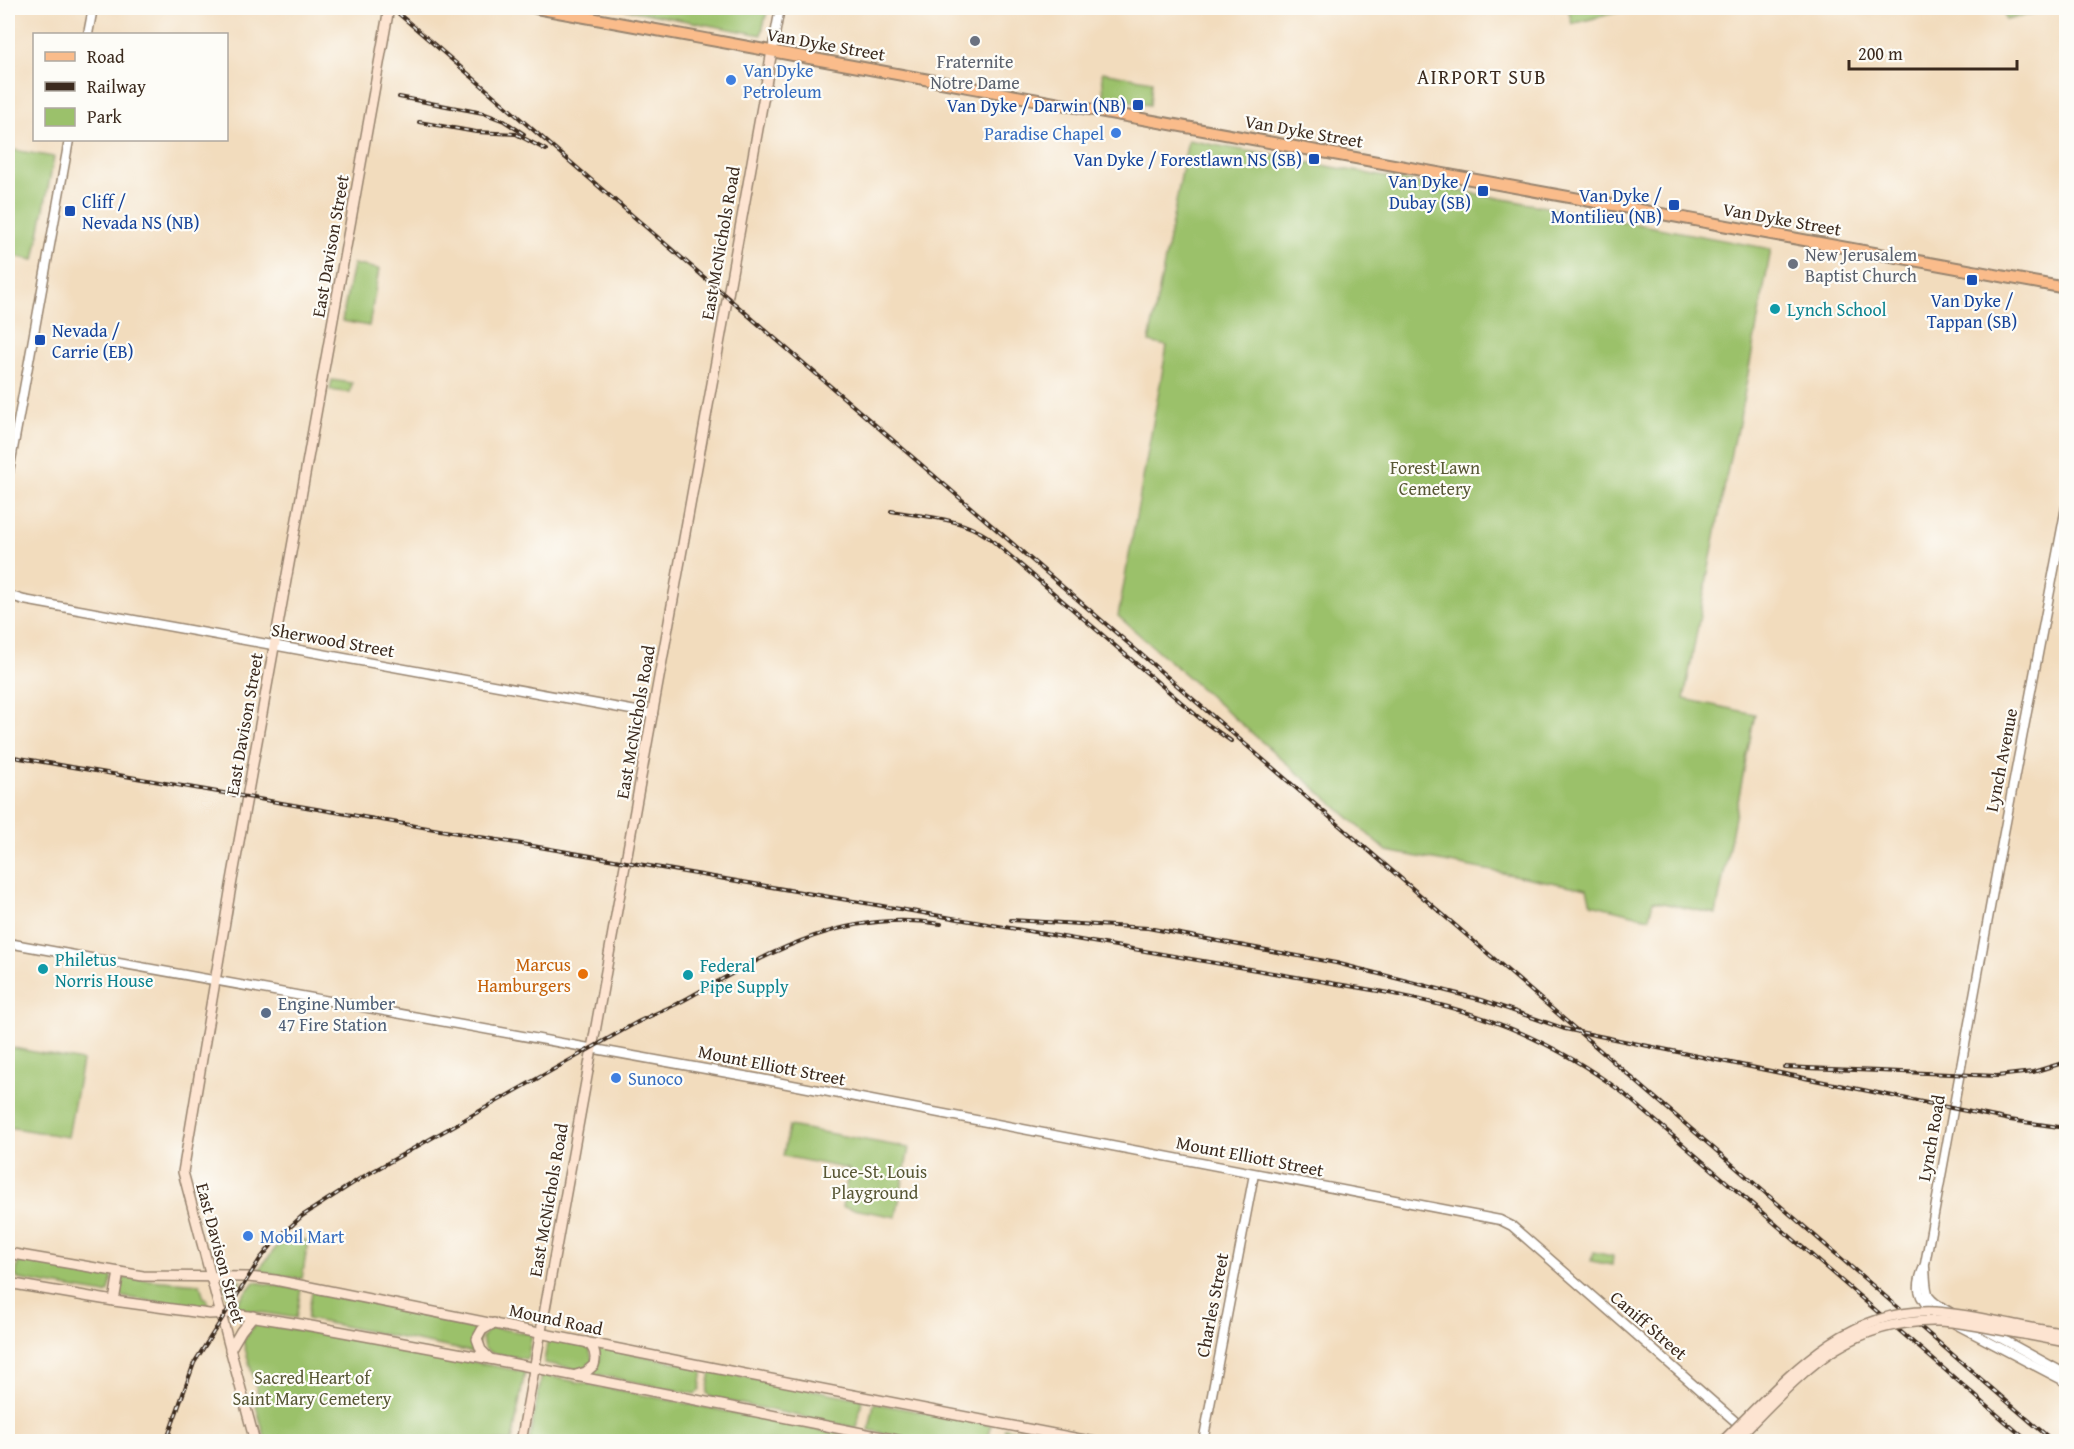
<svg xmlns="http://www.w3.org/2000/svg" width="2074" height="1449" font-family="'Gentium Book Plus',serif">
<rect width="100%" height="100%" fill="#fdfcf7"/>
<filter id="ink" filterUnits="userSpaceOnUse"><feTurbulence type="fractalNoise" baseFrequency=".0167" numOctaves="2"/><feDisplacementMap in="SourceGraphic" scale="12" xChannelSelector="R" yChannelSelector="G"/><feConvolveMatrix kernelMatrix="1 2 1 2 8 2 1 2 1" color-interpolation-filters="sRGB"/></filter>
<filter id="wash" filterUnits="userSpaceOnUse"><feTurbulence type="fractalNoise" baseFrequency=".008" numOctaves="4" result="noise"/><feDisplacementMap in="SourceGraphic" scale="24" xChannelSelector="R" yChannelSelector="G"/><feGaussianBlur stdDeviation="1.35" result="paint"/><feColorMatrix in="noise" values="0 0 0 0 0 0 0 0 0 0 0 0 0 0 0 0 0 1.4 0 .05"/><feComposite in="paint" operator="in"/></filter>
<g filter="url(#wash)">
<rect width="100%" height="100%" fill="#f2dcbd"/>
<g fill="#9bc16b" stroke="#6b7644" stroke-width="1.5">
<polygon points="618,8 768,8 761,35"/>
<polygon points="1568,8 1633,8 1572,24"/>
<polygon points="2003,8 2052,8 2006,20"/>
<polygon points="1102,72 1152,81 1150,105 1104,97"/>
<polygon points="1188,140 1771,249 1737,434 1735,434 1732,447 1684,699 1755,714 1716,914 1653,901 1649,918 1591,904 1587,889 1387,851 1118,616 1167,346 1149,342"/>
<polygon points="8,149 54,157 34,260 8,255"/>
<polygon points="353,264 379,269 369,326 342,321"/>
<polygon points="332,380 352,383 350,393 330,390"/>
<polygon points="8,1047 82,1061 68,1137 8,1127"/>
<polygon points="789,1126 909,1148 896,1217 842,1207 849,1169 783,1156"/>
<polygon points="285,1236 308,1241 302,1279 257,1272"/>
<polygon points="1593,1252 1613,1256 1612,1265 1591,1261"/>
<polygon points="21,1259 110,1275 112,1278 109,1292 105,1294 18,1279 16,1276 18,1262"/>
<polygon points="125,1278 200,1284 204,1298 206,1298 208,1305 203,1308 122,1297 120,1293 122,1280"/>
<polygon points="224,1281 242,1281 228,1302"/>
<polygon points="254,1282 301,1289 296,1318 233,1308"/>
<polygon points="312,1292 337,1294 481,1325 477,1353 307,1319"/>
<polygon points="256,1323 372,1342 525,1372 512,1441 266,1441 253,1395 258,1394 243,1341"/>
<polygon points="490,1327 532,1334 528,1357 526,1359 491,1353 484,1348 482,1337"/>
<polygon points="548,1338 589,1347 593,1362 580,1370 544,1363"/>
<polygon points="597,1346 703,1368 700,1390 695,1394 595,1374 594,1371 600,1359"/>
<polygon points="713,1371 862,1399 857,1428 712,1398 707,1393 711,1372"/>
<polygon points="542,1375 855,1437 854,1441 529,1441"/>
<polygon points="874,1403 991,1425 988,1442 922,1441 869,1430"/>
<polygon points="1005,1428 1080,1442 1003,1442"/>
</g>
</g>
<g filter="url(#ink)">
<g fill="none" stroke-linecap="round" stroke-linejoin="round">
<defs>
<g id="tertiary">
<polyline points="88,34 93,8"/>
<polyline points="772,51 780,8"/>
<polyline points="8,477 69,140"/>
<polyline points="8,595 24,600 653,714"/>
<polyline points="8,943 761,1079 1500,1220 1512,1226 1736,1422 1745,1434 1744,1442"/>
<path d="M1925 1267C1927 1297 1924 1298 1952 1313"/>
<path d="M1936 1314C1916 1298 1915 1286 1925 1264L1998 864 2066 507"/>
<polyline points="1955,1324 2066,1382"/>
<polyline points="1982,1328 2066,1374"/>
<polyline points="1203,1442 1254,1174"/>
</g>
<g id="secondary">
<polyline points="8,1253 143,1276 248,1277 275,1280 709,1367 1095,1442"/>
<polyline points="8,1283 114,1301 209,1314 229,1313 300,1324 490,1359 907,1442"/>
<polyline points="114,1301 119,1272"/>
<polyline points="2025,1327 2066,1334"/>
<polyline points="2024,1334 2066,1342"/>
<polyline points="230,1350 241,1331 253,1316"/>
<polyline points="490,1359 481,1350 477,1339 482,1330 494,1323"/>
<path d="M576 1375 586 1372 594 1365C597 1356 594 1347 586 1342"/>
<polyline points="255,1442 183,1172 231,886 389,8"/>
<polyline points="521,1442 772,51"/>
</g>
<polyline id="primary" points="536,8 2066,288"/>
</defs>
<use href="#tertiary" stroke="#96836e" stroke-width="11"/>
<use href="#secondary" stroke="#96836e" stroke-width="12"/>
<use href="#primary" stroke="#96836e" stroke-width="14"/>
<use href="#tertiary" stroke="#fff" stroke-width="8"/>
<use href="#secondary" stroke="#fde4d1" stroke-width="9"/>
<use href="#primary" stroke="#fabc8b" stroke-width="10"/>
<defs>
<g id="rail">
<polyline points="392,8 2054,1442"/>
<polyline points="399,97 483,113 504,121 524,134"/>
<polyline points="419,122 476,132 516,134 546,150"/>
<path d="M891 511C924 517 959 517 988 537L1203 721 1231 741"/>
<path d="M8 756 1378 991C1471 1008 1548 1036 1623 1093L2029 1442"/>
<polyline points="1011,920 1148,928 1336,963 1482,1000 1565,1029 2010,1120 2066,1128"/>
<polyline points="1784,1067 1997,1076 2033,1072 2066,1062"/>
<path d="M166 1442 194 1363 260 1259 276 1240 302 1216 361 1178 634 1024C651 1015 670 1008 688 998 769 953 844 908 941 924"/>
</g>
</defs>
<use href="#rail" stroke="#3b2a1e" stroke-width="4"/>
<use href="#rail" stroke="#fdfcf7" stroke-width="1.5" stroke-dasharray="4.5" stroke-linecap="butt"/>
<defs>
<g id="secondary-bridge">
<path d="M1722 1442C1783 1383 1842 1308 1935 1312 1965 1314 1995 1321 2025 1327"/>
<path d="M1733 1442C1796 1380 1841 1319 1938 1321 1966 1322 1996 1330 2024 1334"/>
</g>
</defs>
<use href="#secondary-bridge" stroke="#96836e" stroke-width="12" stroke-linecap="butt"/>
<use href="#secondary-bridge" stroke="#fde4d1" stroke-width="9"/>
</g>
</g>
<g fill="#6b7280" stroke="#fdfcf7" stroke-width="2">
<circle cx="975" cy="41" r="6"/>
<circle cx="1793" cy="264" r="6"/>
</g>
<g fill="#3f7fe0" stroke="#fdfcf7" stroke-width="2">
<circle cx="731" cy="80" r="6"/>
<circle cx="1116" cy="133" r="6"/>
<circle cx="616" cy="1078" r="6"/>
<circle cx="248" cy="1236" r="6"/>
</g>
<g fill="#1a4fb4" stroke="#fdfcf7" stroke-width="2">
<rect x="1132" y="99" width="12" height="12" rx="3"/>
<rect x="1308" y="153" width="12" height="12" rx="3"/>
<rect x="1477" y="185" width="12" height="12" rx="3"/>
<rect x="1668" y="199" width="12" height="12" rx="3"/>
<rect x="64" y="205" width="12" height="12" rx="3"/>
<rect x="1966" y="274" width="12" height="12" rx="3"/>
<rect x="34" y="334" width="12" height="12" rx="3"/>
</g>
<g fill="#0f9aa8" stroke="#fdfcf7" stroke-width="2">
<circle cx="1775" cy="309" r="6"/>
<circle cx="43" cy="969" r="6"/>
<circle cx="688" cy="975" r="6"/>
</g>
<circle fill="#e8710a" stroke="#fdfcf7" stroke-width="2" cx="583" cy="974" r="6"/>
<circle fill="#5c6f8a" stroke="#fdfcf7" stroke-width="2" cx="266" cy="1013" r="6"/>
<g text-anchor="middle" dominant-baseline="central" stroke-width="4.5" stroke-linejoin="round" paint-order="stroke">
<g font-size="18" fill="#3b2a1e" stroke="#fdfcf7">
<text transform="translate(826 44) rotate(10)">Van Dyke Street</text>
<text transform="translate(1304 131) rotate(10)">Van Dyke Street</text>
<text transform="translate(1782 219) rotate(10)">Van Dyke Street</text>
<text transform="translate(720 243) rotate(-80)">East McNichols Road</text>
<text transform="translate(330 246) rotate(-80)">East Davison Street</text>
<text transform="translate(333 640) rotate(10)">Sherwood Street</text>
<text transform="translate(635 722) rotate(-80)">East McNichols Road</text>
<text transform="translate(244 724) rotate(-80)">East Davison Street</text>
<text transform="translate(2001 760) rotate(-79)">Lynch Avenue</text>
<text transform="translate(772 1065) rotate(11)">Mount Elliott Street</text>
<text transform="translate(1931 1138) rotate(-80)">Lynch Road</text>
<text transform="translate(1250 1156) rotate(11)">Mount Elliott Street</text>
<text transform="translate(548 1200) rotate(-80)">East McNichols Road</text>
<text transform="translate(221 1253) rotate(75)">East Davison Street</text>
<text transform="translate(1212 1305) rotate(-79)">Charles Street</text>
<text transform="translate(556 1319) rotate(12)">Mound Road</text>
<text transform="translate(1649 1325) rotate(41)">Caniff Street</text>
</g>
<g font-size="18" fill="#5b616d" stroke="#fdfcf7">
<text x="975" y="61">Fraternite<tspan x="975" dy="21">Notre Dame</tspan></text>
<text x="1805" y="254" text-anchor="start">New Jerusalem<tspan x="1805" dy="21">Baptist Church</tspan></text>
</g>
<g font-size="18" fill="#366cbe" stroke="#fdfcf7" text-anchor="start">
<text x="743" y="70">Van Dyke<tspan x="743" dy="21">Petroleum</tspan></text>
<text x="1104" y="133" text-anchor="end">Paradise Chapel</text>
<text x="628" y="1078">Sunoco</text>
<text x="260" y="1236">Mobil Mart</text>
</g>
<g font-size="18" fill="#164399" stroke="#fdfcf7" text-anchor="end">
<text x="1126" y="105">Van Dyke / Darwin (NB)</text>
<text x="1302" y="159">Van Dyke / Forestlawn NS (SB)</text>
<text x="1471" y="181">Van Dyke /<tspan x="1471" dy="21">Dubay (SB)</tspan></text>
<text x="1662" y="195">Van Dyke /<tspan x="1662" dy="21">Montilieu (NB)</tspan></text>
<text x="82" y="201" text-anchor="start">Cliff /<tspan x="82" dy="21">Nevada NS (NB)</tspan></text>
<text x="1972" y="300" text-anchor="middle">Van Dyke /<tspan x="1972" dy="21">Tappan (SB)</tspan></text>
<text x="52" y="330" text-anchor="start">Nevada /<tspan x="52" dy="21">Carrie (EB)</tspan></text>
</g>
<g font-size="18" fill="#0d838f" stroke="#fdfcf7" text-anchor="start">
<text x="1787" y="309">Lynch School</text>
<text x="55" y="959">Philetus<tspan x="55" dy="21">Norris House</tspan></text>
<text x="700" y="965">Federal<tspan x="700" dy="21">Pipe Supply</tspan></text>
</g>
<g font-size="18" fill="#585735" stroke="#fdfcf7">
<text x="1435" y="467">Forest Lawn<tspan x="1435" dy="21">Cemetery</tspan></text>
<text x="875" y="1171">Luce-St. Louis<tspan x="875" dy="21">Playground</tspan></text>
<text x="312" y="1377">Sacred Heart of<tspan x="312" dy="21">Saint Mary Cemetery</tspan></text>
</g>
<g font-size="18" fill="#c56008" stroke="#fdfcf7" text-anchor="end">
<text x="571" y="964">Marcus<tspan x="571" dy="21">Hamburgers</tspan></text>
</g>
<g font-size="18" fill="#4e5e75" stroke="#fdfcf7" text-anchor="start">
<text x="278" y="1003">Engine Number<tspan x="278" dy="21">47 Fire Station</tspan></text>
</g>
<g font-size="20" letter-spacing="1.5" fill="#3b2a1e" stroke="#fdfcf7">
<text x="1482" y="76">AIRPORT SUB</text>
</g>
</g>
<rect width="2074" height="1449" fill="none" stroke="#fdfcf7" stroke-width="30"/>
<rect x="33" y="33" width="195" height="108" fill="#fdfcf7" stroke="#afa8a0" stroke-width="1.5"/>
<rect x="45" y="52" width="30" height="9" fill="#fabc8b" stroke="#afa8a0" stroke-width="1.5"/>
<text x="87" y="63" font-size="18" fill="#3b2a1e">Road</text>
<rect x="45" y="82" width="30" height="9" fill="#3b2a1e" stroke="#afa8a0" stroke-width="1.5"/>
<text x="87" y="93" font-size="18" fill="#3b2a1e">Railway</text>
<rect x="45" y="108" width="30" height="18" fill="#9bc16b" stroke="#afa8a0" stroke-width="1.5"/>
<text x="87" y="123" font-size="18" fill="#3b2a1e">Park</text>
<path d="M1849 60v9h168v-9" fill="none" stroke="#3b2a1e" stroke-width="3"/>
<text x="1858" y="60" font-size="18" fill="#3b2a1e" stroke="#fdfcf7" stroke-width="4.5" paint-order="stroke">200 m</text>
</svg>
